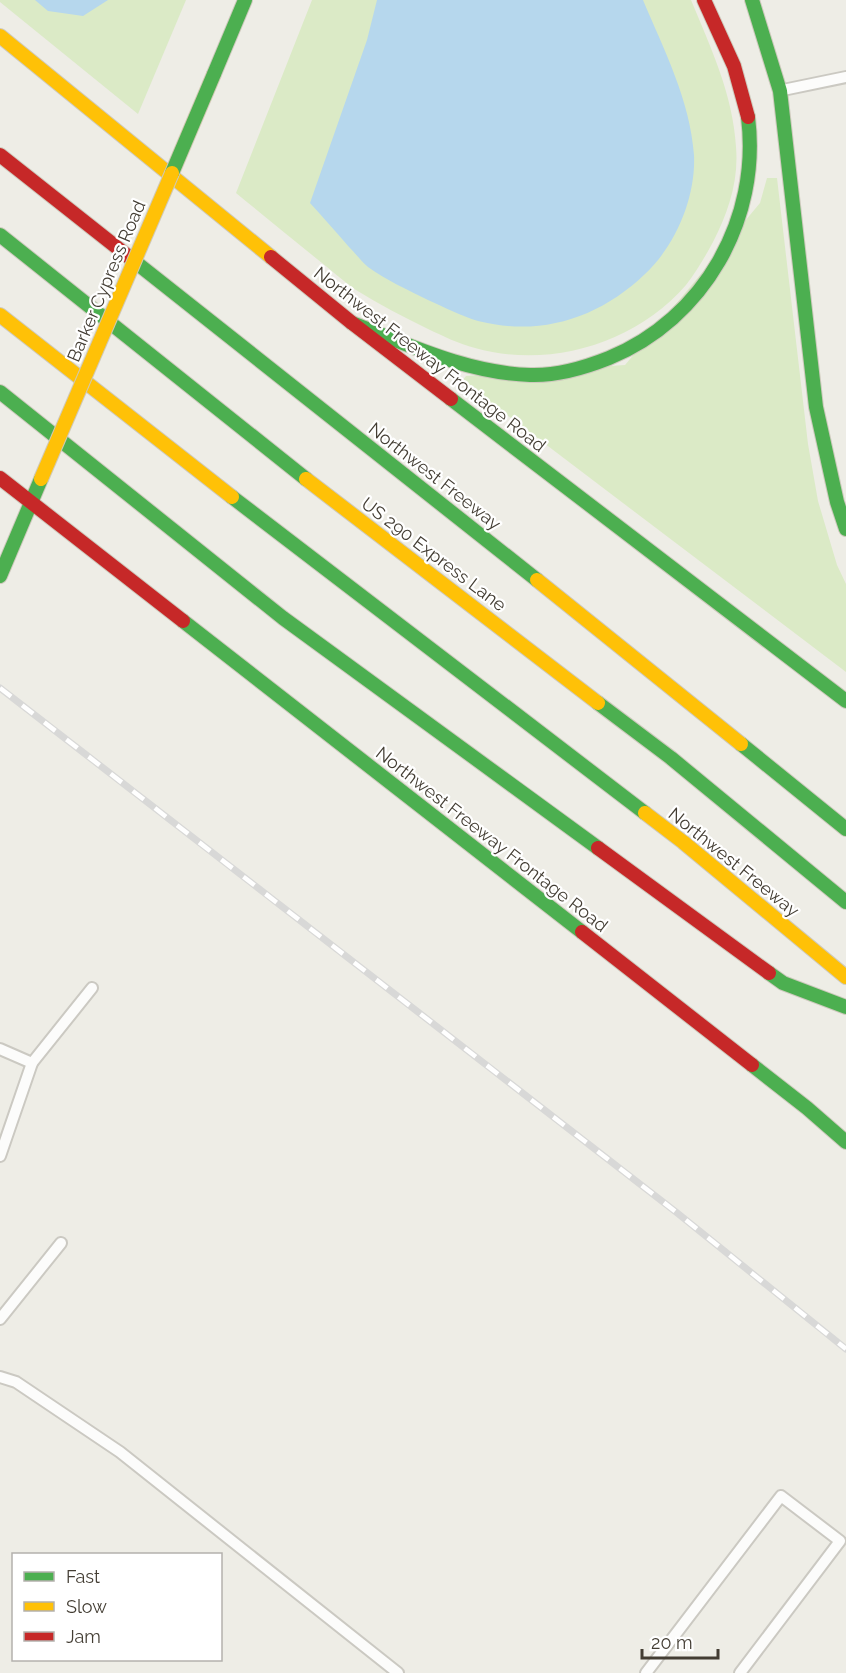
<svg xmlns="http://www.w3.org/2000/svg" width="846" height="1673" font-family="Raleway,sans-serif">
<rect width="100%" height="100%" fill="#eeede6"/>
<g fill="#dbeac6">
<polygon points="0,0 186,0 138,114 0,2"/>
<path d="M312 0H691C711 48 733 95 736 147 739 181 728 213 713 242 705 257 696 272 686 285 635 344 549 369 475 348 459 344 443 336 428 329 404 317 380 305 356 290 343 281 330 269 317 259 290 237 263 215 236 193Z"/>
<polygon points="767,178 777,178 808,444 818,501 837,565 846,584 846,672 462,381 466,376 625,365 760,203"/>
</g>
<g fill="#b6d7ed">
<polygon points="35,0 108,0 83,16 48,11"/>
<path d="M377 0H643C664 50 690 100 694 155 696 197 676 245 645 274 599 318 541 337 478 321 461 316 444 307 428 300 408 290 386 280 368 267 361 261 355 253 349 247 336 232 323 217 310 203L367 40Z"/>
</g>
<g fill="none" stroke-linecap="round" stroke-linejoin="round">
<defs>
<g id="lane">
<polyline points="783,90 846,77"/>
<polyline points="0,1049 32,1063 0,1156"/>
<polyline points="32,1063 92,988"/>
<polyline points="0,1319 61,1243"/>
<polyline points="0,1377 16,1382 120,1452 398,1673"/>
<polyline points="646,1673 781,1496 840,1541 740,1673"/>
</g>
<g id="fast">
<polyline points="752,0 780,91 816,407 837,502 846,529"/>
<polyline points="214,74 245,0"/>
<polyline points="0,235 306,479"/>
<polyline points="129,257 537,580"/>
<path d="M352 323C409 345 467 373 530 375 557 376 584 368 609 358 704 319 761 219 748 117"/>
<polyline points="0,392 283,618 598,848"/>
<polyline points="451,399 846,701"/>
<polyline points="232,497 645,813"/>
<polyline points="0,576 41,479"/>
<polyline points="183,621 582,932"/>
<polyline points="598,703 671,758 846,902"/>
<polyline points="741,744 846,829"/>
<polyline points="769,973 783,983 846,1007"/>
<polyline points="752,1065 807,1108 846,1142"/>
</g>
<g id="slow">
<polyline points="0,36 271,257"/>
<polyline points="0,315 232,497"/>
<polyline points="306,479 598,703"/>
<polyline points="537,580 741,744"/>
<polyline points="645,813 683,842 846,977"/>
</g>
<g id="jam">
<polyline points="704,0 734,66 748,117"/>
<polyline points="0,155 129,257"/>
<polyline points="271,257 352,323 451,399"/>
<polyline points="0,478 183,621"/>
<polyline points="598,848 769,973"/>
<polyline points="582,932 752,1065"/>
</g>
</defs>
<use href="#lane" stroke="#cbc9c2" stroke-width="14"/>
<use href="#fast" stroke="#cecabd" stroke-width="16"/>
<use href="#slow" stroke="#cecabd" stroke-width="16"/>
<use href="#jam" stroke="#cecabd" stroke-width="16"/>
<use href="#lane" stroke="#fcfcfb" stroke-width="10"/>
<use href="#fast" stroke="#4caf50" stroke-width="14"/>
<use href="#slow" stroke="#ffc107" stroke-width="14"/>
<use href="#jam" stroke="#c62828" stroke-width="14"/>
<defs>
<polyline id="rail" points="0,688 676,1212 846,1349"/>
</defs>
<use href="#rail" stroke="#d8d8d7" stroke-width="7"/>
<use href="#rail" stroke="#fff" stroke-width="4.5" stroke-dasharray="14" stroke-linecap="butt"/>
<defs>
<polyline id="fast-bridge" points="172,173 214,74"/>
<polyline id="slow-bridge" points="41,479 172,173"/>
</defs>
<use href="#fast-bridge" stroke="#d1c9b3" stroke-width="16" stroke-linecap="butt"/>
<use href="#slow-bridge" stroke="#d1c9b3" stroke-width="16" stroke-linecap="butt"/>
<use href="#fast-bridge" stroke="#4caf50" stroke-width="14"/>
<use href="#slow-bridge" stroke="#ffc107" stroke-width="14"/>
</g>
<g text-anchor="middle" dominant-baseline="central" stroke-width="4.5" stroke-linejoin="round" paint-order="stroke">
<g font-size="18" fill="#433d33" stroke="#fff">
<text transform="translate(106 281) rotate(-67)">Barker Cypress Road</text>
<text transform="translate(430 359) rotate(38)">Northwest Freeway Frontage Road</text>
<text transform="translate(435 476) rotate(38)">Northwest Freeway</text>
<text transform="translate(434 554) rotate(37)">US 290 Express Lane</text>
<text transform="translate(492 839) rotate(38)">Northwest Freeway Frontage Road</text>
<text transform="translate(734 862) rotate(39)">Northwest Freeway</text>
</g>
</g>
<rect x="12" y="1553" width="210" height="108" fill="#ffffff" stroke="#b4b1ad" stroke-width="1.5"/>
<rect x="24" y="1572" width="30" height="9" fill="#4caf50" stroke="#b4b1ad" stroke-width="1.5"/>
<text x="66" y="1583" font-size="18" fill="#433d33">Fast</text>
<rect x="24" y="1602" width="30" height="9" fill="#ffc107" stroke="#b4b1ad" stroke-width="1.5"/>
<text x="66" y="1613" font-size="18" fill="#433d33">Slow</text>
<rect x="24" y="1632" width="30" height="9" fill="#c62828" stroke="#b4b1ad" stroke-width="1.5"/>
<text x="66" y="1643" font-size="18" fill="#433d33">Jam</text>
<path d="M642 1649v9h76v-9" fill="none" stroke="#433d33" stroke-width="3"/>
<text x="651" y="1649" font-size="18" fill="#433d33" stroke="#ffffff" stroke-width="4.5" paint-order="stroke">20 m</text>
</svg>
